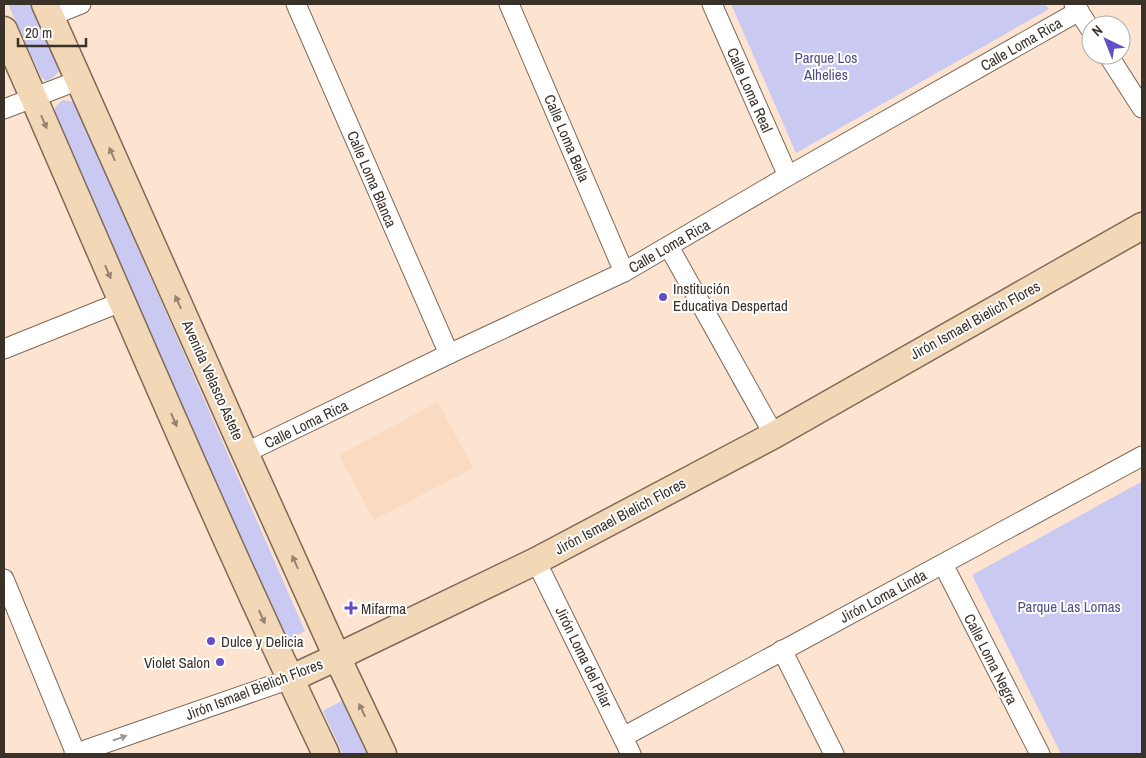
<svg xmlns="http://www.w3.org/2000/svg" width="1146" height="758" font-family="'Archivo Narrow',sans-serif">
<rect width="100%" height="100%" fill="#fde4d0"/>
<polygon fill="#fadac1" points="438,402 473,468 374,520 339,455"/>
<g fill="#cac9f1">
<path d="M8 4H31L59 70C56 76 52 79 46 81L41 77Z"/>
<polygon points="731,4 1045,4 1049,9 796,153"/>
<polygon points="63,100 74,102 305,631 286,641 52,117 56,106"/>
<polygon points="1141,482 1142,484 1142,754 1061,754 972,575"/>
<polygon points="343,700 369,754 343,754 323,711"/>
</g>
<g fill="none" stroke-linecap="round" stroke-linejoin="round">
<defs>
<g id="street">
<polyline points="296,4 449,354"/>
<polyline points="509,4 624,272"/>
<polyline points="712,4 788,176"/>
<polyline points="1074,4 1091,30"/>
<polyline points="51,16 81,4"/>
<polyline points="1108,55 1142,108"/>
<polyline points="4,109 79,80"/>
<polyline points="669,247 774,435"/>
<polyline points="4,349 121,302"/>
<polyline points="245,453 449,354 624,272 788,176 1079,11"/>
<polyline points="536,561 631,754"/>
<polyline points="943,564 1040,754"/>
<polyline points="4,579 76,754"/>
<polyline points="782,650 834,754"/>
<polyline points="623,737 1142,456"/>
<polyline points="74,754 290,679"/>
</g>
<g id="secondary">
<polyline points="45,4 245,453 337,657 383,754"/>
<path d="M4 30C110 272 212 516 326 754"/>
<polyline points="290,679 337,657 536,561 774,435 1142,226"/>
</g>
</defs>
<use href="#street" stroke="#7f6957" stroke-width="21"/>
<use href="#secondary" stroke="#7f6957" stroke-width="29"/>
<use href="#street" stroke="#fff" stroke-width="19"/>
<use href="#secondary" stroke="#f3d8b8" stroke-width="26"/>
</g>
<defs><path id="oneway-solid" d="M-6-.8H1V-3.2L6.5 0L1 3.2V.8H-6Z" transform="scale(1.25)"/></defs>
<g fill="#968470">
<use href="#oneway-solid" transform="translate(44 122) rotate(67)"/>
<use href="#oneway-solid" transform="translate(112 154) rotate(-114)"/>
<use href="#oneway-solid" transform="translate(108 272) rotate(67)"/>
<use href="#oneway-solid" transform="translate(178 302) rotate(-114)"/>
<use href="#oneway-solid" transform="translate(174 420) rotate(66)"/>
<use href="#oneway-solid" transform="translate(295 562) rotate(-114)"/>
<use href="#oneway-solid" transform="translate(262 617) rotate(66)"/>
<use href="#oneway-solid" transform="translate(362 710) rotate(-115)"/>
</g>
<use fill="#9c9894" href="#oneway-solid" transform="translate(120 738) rotate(-19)"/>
<g fill="#624ec7" stroke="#fff" stroke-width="2">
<circle cx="663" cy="297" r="5"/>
<path d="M348.5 600.5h5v5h5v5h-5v5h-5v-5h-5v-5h5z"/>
<circle cx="211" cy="641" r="5"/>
<circle cx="220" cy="662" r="5"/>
</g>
<g text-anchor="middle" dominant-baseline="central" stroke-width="4" stroke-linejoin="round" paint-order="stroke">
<g font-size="15" fill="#3a3129" stroke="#fff">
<text transform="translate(1021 44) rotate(-30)">Calle Loma Rica</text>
<text transform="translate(750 90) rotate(66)">Calle Loma Real</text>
<text transform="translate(567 138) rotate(67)">Calle Loma Bella</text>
<text transform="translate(372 179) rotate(67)">Calle Loma Blanca</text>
<text transform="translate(669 246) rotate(-30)">Calle Loma Rica</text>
<text transform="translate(975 320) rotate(-29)">Jirón Ismael Bielich Flores</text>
<text transform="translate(213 380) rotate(66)">Avenida Velasco Astete</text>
<text transform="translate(306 424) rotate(-26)">Calle Loma Rica</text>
<text transform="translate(620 516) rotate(-28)">Jirón Ismael Bielich Flores</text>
<text transform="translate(883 596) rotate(-28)">Jirón Loma Linda</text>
<text transform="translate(584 657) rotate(64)">Jirón Loma del Pilar</text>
<text transform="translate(991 659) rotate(63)">Calle Loma Negra</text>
<text transform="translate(254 689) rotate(-21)">Jirón Ismael Bielich Flores</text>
</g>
<g font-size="15" fill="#524e84" stroke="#fff">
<text x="826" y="57">Parque Los<tspan x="826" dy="17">Alhelies</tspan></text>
<text x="1069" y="606">Parque Las Lomas</text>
</g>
<g font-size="15" fill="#3a3129" stroke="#fff" text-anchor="start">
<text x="673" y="288">Institución<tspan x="673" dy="17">Educativa Despertad</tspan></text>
<text x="361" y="608">Mifarma</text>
<text x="221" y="641">Dulce y Delicia</text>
<text x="210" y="662" text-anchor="end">Violet Salon</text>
</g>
</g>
<rect width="1146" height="758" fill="none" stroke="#3a3129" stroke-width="10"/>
<g transform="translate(1106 40) rotate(317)"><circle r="24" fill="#ffffff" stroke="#b0ada9"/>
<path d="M0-4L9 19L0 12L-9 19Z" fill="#624ec7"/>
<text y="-8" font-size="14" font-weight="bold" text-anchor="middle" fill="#3a3129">N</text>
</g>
<path d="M18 38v8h68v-8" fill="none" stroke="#3a3129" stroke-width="2.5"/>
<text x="25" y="38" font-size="15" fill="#3a3129" stroke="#ffffff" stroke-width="4" paint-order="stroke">20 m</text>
</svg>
